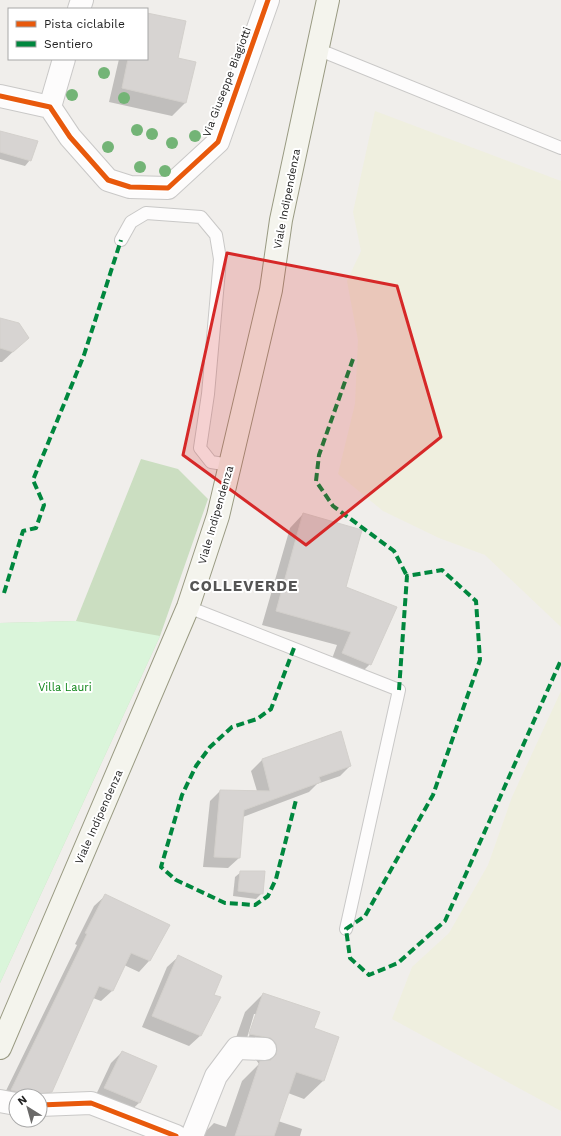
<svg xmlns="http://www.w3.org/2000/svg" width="561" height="1136" font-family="'Work Sans',sans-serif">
<rect width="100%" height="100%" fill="#f0eeeb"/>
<g fill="#efefdf">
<polygon points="375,111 561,181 561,627 485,555 439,538 383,511 338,474 355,404 358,340 347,281 361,251 353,212"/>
<polygon points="561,691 561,1111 392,1019 412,967 449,933 488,865 512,797"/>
</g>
<polygon fill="#cbdec1" points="141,459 178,469 208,499 160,636 0,983 0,623 76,621"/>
<polygon fill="#daf5da" points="76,621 160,636 0,983 0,623"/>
<g fill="#0003" fill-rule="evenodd">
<polygon points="147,14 177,58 186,102 172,116 109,102 119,59 147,59"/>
<polygon points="0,132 30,160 25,166 0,159"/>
<polygon points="0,319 17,348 2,362 0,362"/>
<polygon points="303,514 345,587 370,664 356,678 329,667 337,645 262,625 290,528"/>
<polygon points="340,733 350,766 340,776 317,784 309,792 243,817 239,858 228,868 203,867 210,801 220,791 257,791 251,771 262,760"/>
<polygon points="241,872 262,893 256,899 233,896 235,877"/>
<polygon points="105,896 168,925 149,961 139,972 124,965 112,991 101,1001 93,998 51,1091 40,1102 40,1096 16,1096 1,1101 77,945 75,944 94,906"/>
<polygon points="178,957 212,995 219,998 200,1036 189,1046 142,1027 167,967"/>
<path d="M263 994 313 1029 323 1081 304 1099 288 1093 278 1121 302 1129 300 1136H201L214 1123 226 1127 242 1081 259 1064 254 1057 231 1052 245 1012ZM254 1014H257L248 1039 247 1038Z"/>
<polygon points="122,1052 155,1067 139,1103 128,1113 94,1099 111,1063"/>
</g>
<g fill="#d7d4d2" stroke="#d3d0cc">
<polygon points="147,13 186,21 178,58 196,62 186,103 122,88 128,59 147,59"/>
<polygon points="0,131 38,141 31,161 0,152"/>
<polygon points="0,318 19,323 29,338 13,352 0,348"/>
<polygon points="303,513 362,530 346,587 397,607 371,665 342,653 351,632 276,611"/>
<polygon points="341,731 351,766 319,777 321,782 244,810 240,858 214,857 220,790 270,791 262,759"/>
<polygon points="240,871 265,871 263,894 238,891"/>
<polygon points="105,894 170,925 150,961 131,953 113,991 99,986 52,1092 25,1096 19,1092 11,1090 87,934 85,933"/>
<polygon points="178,955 222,976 214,995 221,997 201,1036 152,1016"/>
<polygon points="263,993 320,1012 314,1028 339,1037 324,1081 296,1072 274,1136 235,1136 260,1061 271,1060 276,1055 277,1050 276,1044 271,1038 249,1034"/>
<polygon points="122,1051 157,1066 140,1103 104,1088"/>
</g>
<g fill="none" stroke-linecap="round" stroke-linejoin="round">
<defs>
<g id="lane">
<polyline points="317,49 561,148"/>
<polyline points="121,240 131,222 146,213 201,217 216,235 220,259 208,394 200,448 211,462 230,465"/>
<polyline points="188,607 399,690 346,929"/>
</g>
<g id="street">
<polyline points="79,9 82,0"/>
<polyline points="0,96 50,107 70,137 108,180 130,187 168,188 218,142 268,0"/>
<polyline points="50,107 64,59"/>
<polyline points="0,1101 16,1104"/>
<polyline points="40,1105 91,1103 176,1136"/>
<polyline points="192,1136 216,1076 237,1048 265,1049"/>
</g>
<polyline id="secondary" points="0,1048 188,607 218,516 271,290 281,220 328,0"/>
</defs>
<use href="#lane" stroke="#c9c8c7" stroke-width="14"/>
<use href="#street" stroke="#c9c8c7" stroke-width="24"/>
<use href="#secondary" stroke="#999a82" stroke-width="24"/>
<use href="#lane" stroke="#fdfcfc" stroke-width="12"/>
<use href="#street" stroke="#fdfcfc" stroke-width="22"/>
<use href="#secondary" stroke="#f4f4ed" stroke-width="22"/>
<g stroke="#00873e" stroke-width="4" stroke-dasharray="8 4" stroke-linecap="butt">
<polyline points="353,359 319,455 316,481 333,506 394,551 407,576"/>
<polyline points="4,593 23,531 36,528 44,505 33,480 84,355 121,240"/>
<polyline points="294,648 271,709 257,719 232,727 210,747 196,766 182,795 161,867 176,880 225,903 255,905 268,896 276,879 296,800"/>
<polyline points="399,690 407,576 442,570 476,601 480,660 433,795 365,916 346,929 350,958 369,975 398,963 445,921 561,660"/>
</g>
<defs>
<g id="cycleway">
<polyline points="0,96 50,107 70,137 108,180 130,187 168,188 218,142 268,0"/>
<polyline points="40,1105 91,1103 176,1136"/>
</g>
</defs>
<use href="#cycleway" stroke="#fff" stroke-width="8"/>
<use href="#cycleway" stroke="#e8590c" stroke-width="5"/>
</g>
<g fill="#73b476">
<circle cx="104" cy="73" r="6"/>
<circle cx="72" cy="95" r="6"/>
<circle cx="124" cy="98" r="6"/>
<circle cx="137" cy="130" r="6"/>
<circle cx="152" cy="134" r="6"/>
<circle cx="195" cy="136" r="6"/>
<circle cx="172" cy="143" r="6"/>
<circle cx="108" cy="147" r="6"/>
<circle cx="140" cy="167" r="6"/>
<circle cx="165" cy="171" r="6"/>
</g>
<path fill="#d62828" fill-opacity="0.2" stroke="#d62828" stroke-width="3" stroke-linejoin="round" d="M227 253 397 286 441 437 306 545 183 455Z"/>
<g text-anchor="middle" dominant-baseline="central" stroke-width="4" stroke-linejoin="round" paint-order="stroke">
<g font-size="11" fill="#222" stroke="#fff">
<text transform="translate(227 82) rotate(-69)">Via Giuseppe Biagiotti</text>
<text transform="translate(287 199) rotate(-79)">Viale Indipendenza</text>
<text transform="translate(216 515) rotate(-74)">Viale Indipendenza</text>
<text transform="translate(99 817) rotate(-66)">Viale Indipendenza</text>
</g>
<g font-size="11" fill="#0c8416" stroke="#fff">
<text x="65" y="687">Villa Lauri</text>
</g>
<g font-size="15" font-weight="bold" letter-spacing="1" fill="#555" stroke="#fff">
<text x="244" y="586">COLLEVERDE</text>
</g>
</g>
<rect x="8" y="8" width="140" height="52" fill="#ffffff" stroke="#a7a7a7"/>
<rect x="16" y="21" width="20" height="6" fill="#e8590c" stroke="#a7a7a7"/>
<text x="44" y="28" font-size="12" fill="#222222">Pista ciclabile</text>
<rect x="16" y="41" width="20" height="6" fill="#00873e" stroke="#a7a7a7"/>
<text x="44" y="48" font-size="12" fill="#222222">Sentiero</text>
<g transform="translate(28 1108) rotate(323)"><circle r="19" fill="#ffffff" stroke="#a7a7a7"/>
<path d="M0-3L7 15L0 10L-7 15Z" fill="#6a6968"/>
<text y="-6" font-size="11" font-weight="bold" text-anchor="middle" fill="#222222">N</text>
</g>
</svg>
